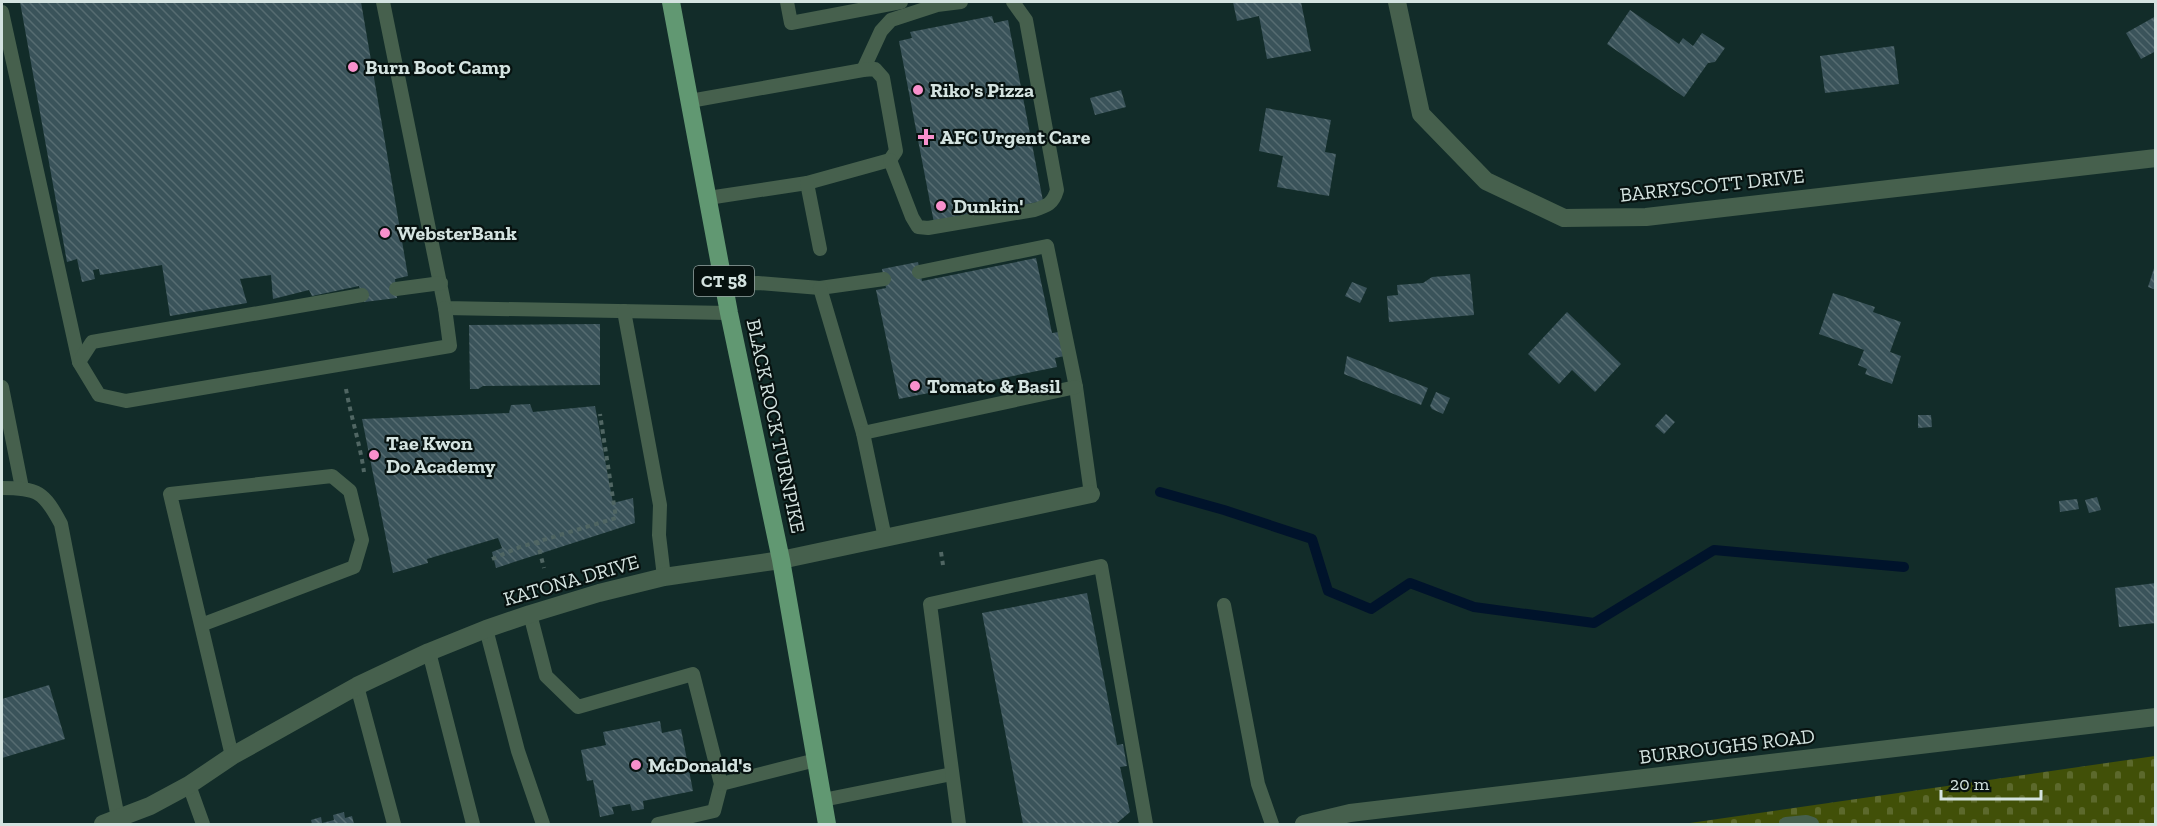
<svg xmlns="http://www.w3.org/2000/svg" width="2157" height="826" font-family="'Zilla Slab',serif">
<defs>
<pattern id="cemetery-stones" width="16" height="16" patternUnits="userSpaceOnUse" patternTransform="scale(1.5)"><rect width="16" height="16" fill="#415008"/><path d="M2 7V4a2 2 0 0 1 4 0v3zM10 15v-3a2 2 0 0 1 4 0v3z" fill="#5c692c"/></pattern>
<pattern id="building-back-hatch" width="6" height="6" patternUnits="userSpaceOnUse" patternTransform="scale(1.5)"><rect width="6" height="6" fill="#3a535a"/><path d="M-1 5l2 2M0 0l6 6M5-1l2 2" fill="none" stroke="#566c71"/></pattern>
</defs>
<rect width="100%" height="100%" fill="#122c29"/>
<polygon fill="url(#cemetery-stones)" points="2155,756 2155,824 1683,824"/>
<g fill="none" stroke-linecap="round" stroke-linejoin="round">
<polyline stroke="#00132b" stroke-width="10" points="1160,492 1224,510 1312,539 1328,591 1371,609 1410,583 1474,607 1594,623 1714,550 1904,567"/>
</g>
<g fill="url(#building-back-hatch)">
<polygon points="20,2 361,2 408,276 395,279 397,298 364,302 359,286 312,296 309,290 273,299 271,275 240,279 247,303 170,316 162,265 100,275 99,269 93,270 95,279 82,282 77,259 67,262"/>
<polygon points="1233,2 1301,2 1311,51 1267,59 1259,16 1237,21"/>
<polygon points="1630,10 1679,44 1683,38 1693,46 1702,33 1725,48 1715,62 1708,63 1684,97 1607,44"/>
<polygon points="992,16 994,23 1008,20 1043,201 934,223 899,41 912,38 910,32"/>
<polygon points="2156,16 2156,51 2141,59 2126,33"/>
<polygon points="1894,46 1899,84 1825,93 1820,56"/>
<polygon points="1121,90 1126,107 1095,115 1090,98"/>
<polygon points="1266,108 1331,120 1325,152 1336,154 1329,196 1277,187 1283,156 1259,151"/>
<polygon points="1036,258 1052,333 1059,332 1065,356 1055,358 1057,367 899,399 876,290 886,288 882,269 918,262 922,281"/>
<polygon points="2155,265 2156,265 2156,290 2148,287"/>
<polygon points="1470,274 1474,315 1389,322 1387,296 1398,295 1397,285 1423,283 1432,277"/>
<polygon points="1352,282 1367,288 1360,303 1345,296"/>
<polygon points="1833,293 1875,307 1873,312 1901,322 1890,352 1901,356 1892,384 1865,374 1867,369 1858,365 1864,350 1819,334"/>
<polygon points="1567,312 1621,364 1595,392 1572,370 1559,384 1528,354"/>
<polygon points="600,324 600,385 483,386 478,389 470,389 469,325"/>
<polygon points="1347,356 1428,388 1421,405 1344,374"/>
<polygon points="1436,392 1450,398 1443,414 1432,409 1430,406"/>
<polygon points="530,404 533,412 595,406 613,503 633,498 635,523 496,568 492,552 502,548 498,538 427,559 428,563 393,573 362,419 509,413 511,405"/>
<polygon points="1666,414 1675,422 1664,434 1655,426"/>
<polygon points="1918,415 1931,415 1932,427 1918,428"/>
<polygon points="2097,497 2101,510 2089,513 2085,500"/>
<polygon points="2077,499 2079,509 2060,512 2059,501"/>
<polygon points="2156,583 2156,623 2119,627 2115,588"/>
<polygon points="1087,593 1117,745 1123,744 1127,766 1120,767 1130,812 1116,824 1023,824 982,613"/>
<polygon points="49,685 65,739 2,758 2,699"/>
<polygon points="660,721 662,733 681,729 693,791 643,801 644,809 632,811 630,804 612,807 614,814 600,817 593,780 587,781 581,750 606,745 603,732"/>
<polygon points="344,812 345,818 352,816 354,824 312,824 311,820 321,817 322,823 334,820 333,815"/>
</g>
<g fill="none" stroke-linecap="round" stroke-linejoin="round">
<g stroke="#506663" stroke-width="4" stroke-dasharray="4.5 4.5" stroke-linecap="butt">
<path d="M346 389C351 417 360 444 364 472"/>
<polyline points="537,541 544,568"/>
<polyline points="941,552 943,565"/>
<polyline points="492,559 520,547 616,518 600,414"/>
</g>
<g stroke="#46604d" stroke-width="14">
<polyline points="383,2 445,308 729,313"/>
<polyline points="787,2 791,23 901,2"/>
<polyline points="2,12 79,362"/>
<polyline points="863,70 881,31 891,20 937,5 961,2"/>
<polyline points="690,101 863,70 875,69 883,78 896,151 890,160 807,183 708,198"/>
<path d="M890 160 912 217 918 227 928 228 1034 210C1047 206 1053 204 1057 190L1026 20 1013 2"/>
<polyline points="807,183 820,249"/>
<polyline points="919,272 1047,246 1076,387 1091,494"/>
<polyline points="724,284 758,283 820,288 884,279"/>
<polyline points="820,288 863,433 1076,387"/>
<polyline points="396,289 441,283"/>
<polyline points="362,295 92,342 79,362 99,395 126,401 450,346 445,308"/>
<polyline points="624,311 660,505 659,535 664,577"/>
<polyline points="2,387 22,488"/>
<polyline points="863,433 885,538"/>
<path d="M2 488C38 488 44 492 61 524L118 818"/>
<polyline points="1224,605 1258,784 1272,824"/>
<polyline points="530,614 546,676 578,707 693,674 721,784 714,811 658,824"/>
<polyline points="201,625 354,567 362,540 350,491 332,476 170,494 232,756"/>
<polyline points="486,629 518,751 543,824"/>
<polyline points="429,652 473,824"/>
<polyline points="357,686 394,824"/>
<polyline points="721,784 816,760"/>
<polyline points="189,785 203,824"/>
<polyline points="823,800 952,774"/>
<polyline points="959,824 930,604 1101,566 1146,824"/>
<polyline points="1786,824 1806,822 1812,824"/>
</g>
<g stroke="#46604d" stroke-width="18">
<polyline points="1397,2 1421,114 1486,181 1564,218 1646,217 2156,158"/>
<polyline points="103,824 150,806 189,785 232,756 357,686 429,652 486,629 530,614 599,593 664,577 781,560 1091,494"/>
<polyline points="1304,824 1350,813 2156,717"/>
</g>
<polyline stroke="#619872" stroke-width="18" points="671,2 729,313 781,560 827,824"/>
</g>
<g fill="#f890cc" stroke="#071210" stroke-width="2">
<circle cx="353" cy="67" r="6"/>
<circle cx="918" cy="90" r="6"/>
<path d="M923 128h6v6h6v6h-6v6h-6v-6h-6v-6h6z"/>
<circle cx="941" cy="206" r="6"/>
<circle cx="385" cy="233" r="6"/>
<circle cx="915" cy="386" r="6"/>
<circle cx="374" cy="455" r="6"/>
<circle cx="636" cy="765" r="6"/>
</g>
<g text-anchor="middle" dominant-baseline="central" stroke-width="4.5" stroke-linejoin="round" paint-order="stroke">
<rect fill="#071210" stroke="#96a4a2" stroke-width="1.5" x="694" y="266" width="60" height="30" rx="4.5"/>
<g font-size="18" font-weight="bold" fill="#d4e3e0">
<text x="724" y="281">CT 58</text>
</g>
<g font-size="20" font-weight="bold" fill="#d4e3e0" stroke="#071210" text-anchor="start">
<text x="365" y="67">Burn Boot Camp</text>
<text x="930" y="90">Riko's Pizza</text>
<text x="940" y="137">AFC Urgent Care</text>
<text x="953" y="206">Dunkin'</text>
<text x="397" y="233">WebsterBank</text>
<text x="927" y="386">Tomato &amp; Basil</text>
<text x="386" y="443">Tae Kwon<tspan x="386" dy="23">Do Academy</tspan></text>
<text x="648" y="765">McDonald's</text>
</g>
<g font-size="20" fill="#d4e3e0" stroke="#071210">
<text transform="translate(1712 185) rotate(-6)">BARRYSCOTT DRIVE</text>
<text transform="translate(776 426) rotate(78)">BLACK ROCK TURNPIKE</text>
<text transform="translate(571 580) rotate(-16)">KATONA DRIVE</text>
<text transform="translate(1727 746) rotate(-7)">BURROUGHS ROAD</text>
</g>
</g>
<rect width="2157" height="826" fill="none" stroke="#d4e3e0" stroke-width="6"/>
<path d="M1941 790v9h100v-9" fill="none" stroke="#d4e3e0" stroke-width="3"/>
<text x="1950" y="790" font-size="18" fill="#d4e3e0" stroke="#071210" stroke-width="4.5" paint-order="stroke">20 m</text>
</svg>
